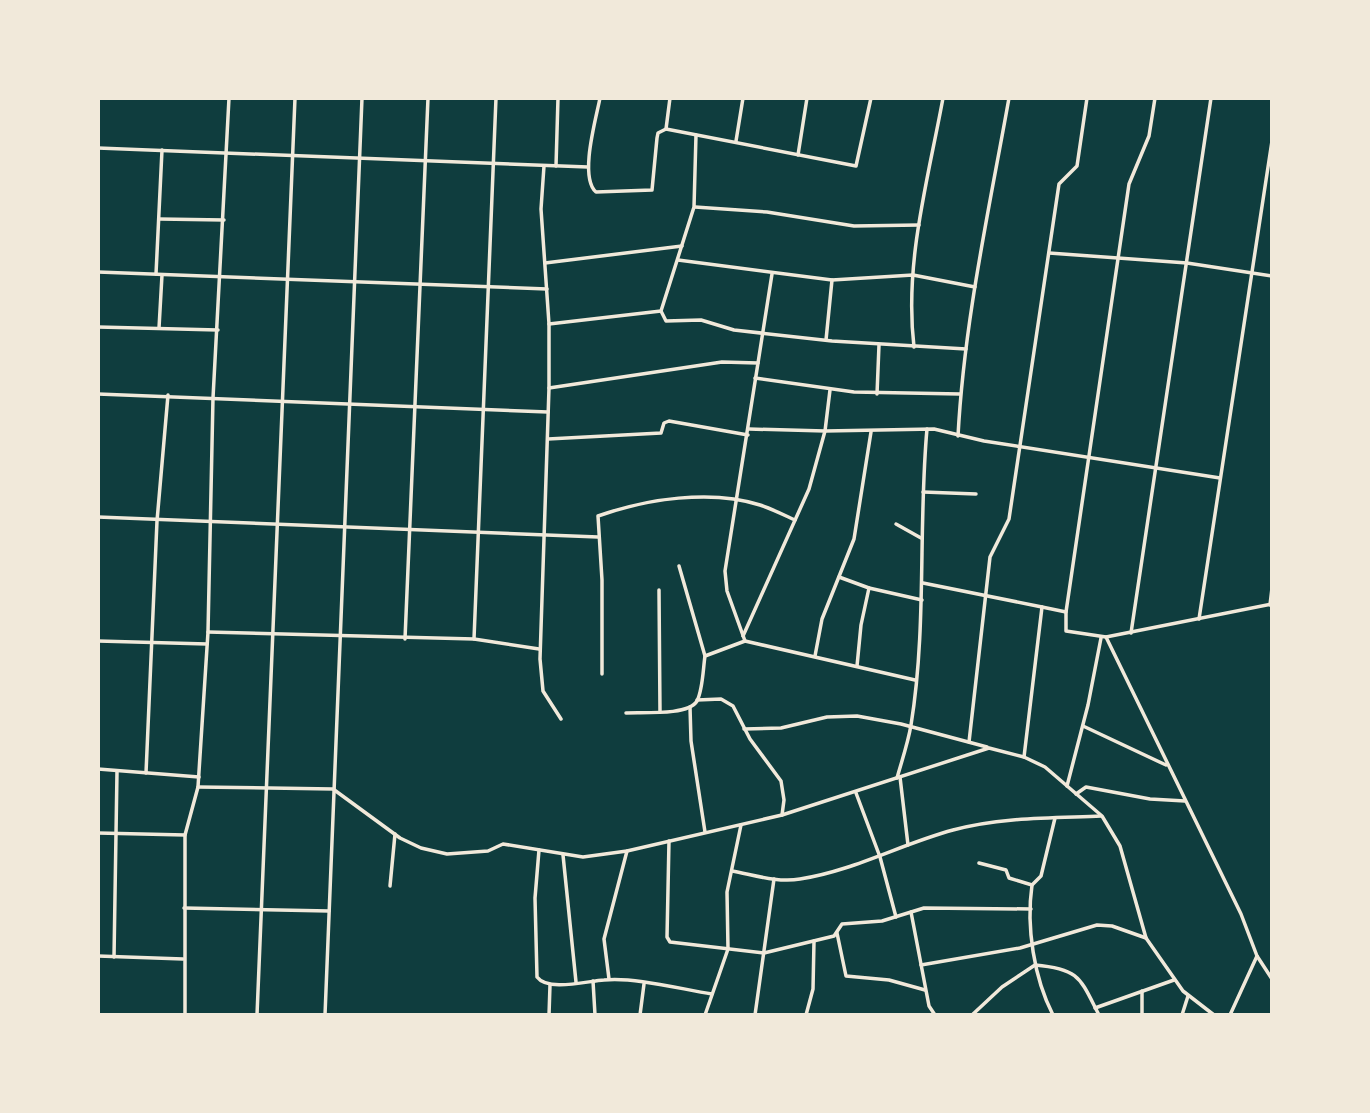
<svg xmlns="http://www.w3.org/2000/svg" width="1370" height="1113" font-family="Cabin,sans-serif">
<rect width="100%" height="100%" fill="#0f3d3e"/>
<g fill="none" stroke-linecap="round" stroke-linejoin="round">
<g stroke="#f1e9da" stroke-width="3.5">
<path d="M600 98C596 119 579 177 596 192L652 190 657 138 658 133 666 129 670 98"/>
<polyline points="1155,98 1149,136 1129,184 1066,612 1066,631 1106,637 1272,604"/>
<polyline points="666,129 856,166 871,98"/>
<polyline points="736,141 743,98"/>
<polyline points="98,148 588,167"/>
<polyline points="798,155 807,98"/>
<polyline points="544,166 541,209 549,324 549,388 540,659 543,691 561,719"/>
<polyline points="556,166 558,98"/>
<polyline points="695,207 767,212 854,226 919,225"/>
<polyline points="159,219 224,220"/>
<polyline points="1049,253 1187,263 1272,276"/>
<polyline points="678,260 832,280 913,275 975,287"/>
<polyline points="545,263 682,246"/>
<polyline points="98,272 547,289"/>
<polyline points="156,274 162,150"/>
<polyline points="661,311 666,321 701,320 734,330 832,341 966,349"/>
<polyline points="549,324 661,311 694,207 696,135"/>
<polyline points="98,327 218,330"/>
<polyline points="159,328 162,275"/>
<polyline points="826,340 832,280"/>
<path d="M914 347C904 263 928 180 943 98"/>
<polyline points="758,363 772,274"/>
<polyline points="755,378 854,392 960,394"/>
<polyline points="549,388 722,362 758,363 725,571 727,591 745,641"/>
<polyline points="830,390 825,431 934,429 984,441 1220,478"/>
<polyline points="98,394 548,412"/>
<polyline points="877,394 879,345"/>
<path d="M958 436C964 322 989 210 1009 98"/>
<polyline points="548,439 661,433 664,423 669,421 748,435"/>
<polyline points="923,492 976,494"/>
<polyline points="98,517 598,537"/>
<polyline points="896,524 921,538"/>
<polyline points="679,566 705,656"/>
<polyline points="839,577 869,588 861,625 857,666"/>
<polyline points="923,583 1042,607 1024,757"/>
<polyline points="869,588 922,600"/>
<polyline points="659,590 660,712"/>
<polyline points="1270,605 1272,588"/>
<polyline points="1042,607 1066,612"/>
<polyline points="1199,619 1272,141"/>
<polyline points="208,632 474,639 539,649"/>
<polyline points="1131,633 1211,98"/>
<polyline points="743,636 809,489 825,431 749,429"/>
<polyline points="1106,637 1241,914 1257,956 1272,979"/>
<polyline points="405,639 428,98"/>
<polyline points="474,639 496,98"/>
<polyline points="98,641 207,644"/>
<polyline points="815,656 822,619 854,539 871,432"/>
<path d="M602 674V580L598 516C646 499 711 489 760 505 772 509 784 515 795 520"/>
<polyline points="697,700 721,699 733,706 750,739 781,781 784,800 782,815"/>
<polyline points="690,707 691,741 705,832"/>
<path d="M626 713C642 712 688 716 697 701 703 689 703 669 705 656L745 641 915 680"/>
<polyline points="1083,726 1166,765"/>
<polyline points="744,729 781,728 827,717 857,716 901,724 987,747"/>
<polyline points="969,742 990,557 1009,519 1059,184 1077,166 1087,98"/>
<polyline points="98,769 199,777"/>
<polyline points="146,773 157,521 168,395"/>
<polyline points="900,777 908,845"/>
<path d="M897 778C902 760 908 743 911 725 927 627 918 527 927 429"/>
<polyline points="1067,786 1088,705 1101,638"/>
<polyline points="198,787 333,789 400,838 421,848 447,854 488,851 503,844 583,857 627,851 782,815 989,748 1024,757 1045,767 1102,816 1120,846 1146,938 1183,991 1214,1015"/>
<polyline points="856,793 880,857 896,917"/>
<polyline points="1076,794 1086,787 1150,799 1185,801"/>
<polyline points="98,833 185,835"/>
<polyline points="669,841 667,937 670,942 764,953 834,936 842,924 882,921 924,908 1031,909"/>
<path d="M539 850 535 898 537 977C548 992 587 981 604 980 636 977 680 989 712 994"/>
<polyline points="563,855 576,982"/>
<polyline points="979,863 1006,870 1009,878 1032,885"/>
<path d="M732 871C754 875 778 883 800 879 853 871 901 844 953 830 1000 817 1053 818 1101 816"/>
<polyline points="390,886 395,834"/>
<polyline points="184,908 329,911"/>
<polyline points="911,912 929,1006 935,1015"/>
<polyline points="837,933 846,976 889,980 925,990"/>
<polyline points="98,956 183,959"/>
<polyline points="114,957 117,772"/>
<polyline points="921,965 1020,948 1097,925 1112,926 1146,938"/>
<polyline points="609,979 604,939 627,851"/>
<polyline points="593,981 595,1015"/>
<polyline points="1095,1008 1174,980"/>
<polyline points="185,1015 185,835 198,787 208,632 213,398 229,98"/>
<polyline points="257,1015 295,98"/>
<polyline points="325,1015 362,98"/>
<polyline points="549,1015 550,985"/>
<polyline points="640,1015 644,984"/>
<polyline points="705,1015 728,949 727,892 741,825"/>
<polyline points="755,1015 774,879"/>
<polyline points="806,1015 813,989 814,941"/>
<path d="M972 1015 1002 987 1035 965C1080 969 1080 978 1099 1015"/>
<path d="M1053 1015C1034 978 1026 927 1032 885L1041 876 1055 818"/>
<polyline points="1142,1015 1142,991"/>
<polyline points="1182,1015 1188,996"/>
<polyline points="1230,1015 1257,956"/>
</g>
</g>
<rect width="1370" height="1113" fill="none" stroke="#f1e9da" stroke-width="200"/>
</svg>
